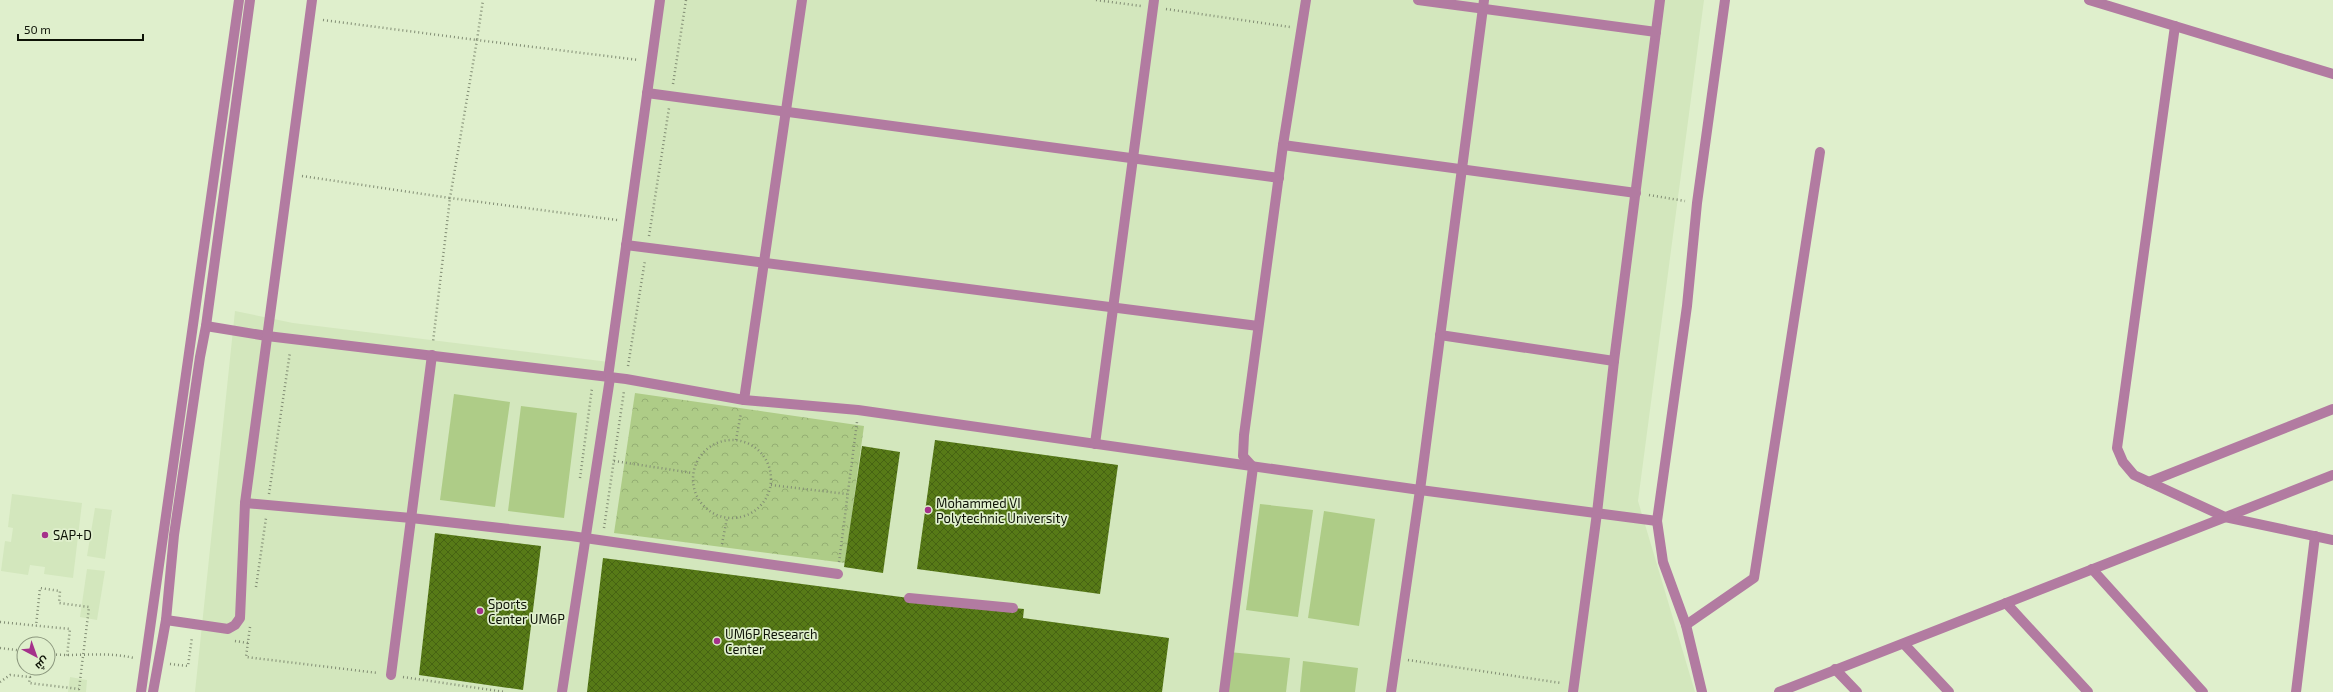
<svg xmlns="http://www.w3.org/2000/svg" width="2333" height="692" font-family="'Exo 2',Cairo,sans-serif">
<defs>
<pattern id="park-crowns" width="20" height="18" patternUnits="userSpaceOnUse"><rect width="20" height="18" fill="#aecc87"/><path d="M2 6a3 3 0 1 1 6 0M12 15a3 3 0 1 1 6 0" fill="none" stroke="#94ae73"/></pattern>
<pattern id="building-cross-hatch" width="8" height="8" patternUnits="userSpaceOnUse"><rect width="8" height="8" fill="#577a17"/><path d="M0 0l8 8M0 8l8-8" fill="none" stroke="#466313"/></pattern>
</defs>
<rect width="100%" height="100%" fill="#dfefcc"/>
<g fill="#d3e7bd">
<polygon points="658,0 1704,0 1638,501 1695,692 195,692 235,311 293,323 609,362"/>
<polygon points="12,494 82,503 73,578 44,574 45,567 30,565 28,575 1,571 5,541 11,542 13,528 8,527"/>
<polygon points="95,508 112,510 105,559 87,556"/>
<polygon points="87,569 105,571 97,620 80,617"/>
<polygon points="70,677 87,680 86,692 68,692"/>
</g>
<polygon fill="url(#park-crowns)" points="635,393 864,426 845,563 614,533"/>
<g fill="#aecc87">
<polygon points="454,394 510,402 495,507 440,500"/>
<polygon points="521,406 577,413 564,518 508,511"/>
<polygon points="1260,504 1313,510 1298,617 1246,610"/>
<polygon points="1324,511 1375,519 1359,626 1308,618"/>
<polygon points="1229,652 1290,658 1286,692 1225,692"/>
<polygon points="1303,661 1358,668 1355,692 1300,692"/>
</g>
<g fill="url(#building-cross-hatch)">
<polygon points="935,440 1118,465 1100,594 917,569"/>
<polygon points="862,446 900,452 883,573 844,567"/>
<polygon points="435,533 541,546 523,690 419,675"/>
<polygon points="603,558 909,598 1024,609 1023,618 1169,638 1162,692 835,692 835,686 835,692 587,692"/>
</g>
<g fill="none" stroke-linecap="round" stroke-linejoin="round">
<g stroke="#828d74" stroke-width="2.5" stroke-dasharray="1 3" stroke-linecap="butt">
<polyline points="1096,0 1141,6"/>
<polyline points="1166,9 1290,27"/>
<polyline points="323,20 477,40 483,0"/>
<polyline points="673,84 686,0"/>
<polyline points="302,176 450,198 433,342"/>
<polyline points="1649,195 1685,201"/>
<polyline points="617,220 450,198 477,40 639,60"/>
<polyline points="649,236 669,108"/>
<polyline points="628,366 645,260"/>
<circle cx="732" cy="479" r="39"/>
<polyline points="736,440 741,413"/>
<polyline points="614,461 693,473"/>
<polyline points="580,478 592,388"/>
<polyline points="771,485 847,494"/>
<polyline points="269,494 290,352"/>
<polyline points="604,528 624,391"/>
<polyline points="722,544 727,518"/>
<polyline points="839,562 857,422"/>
<polyline points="256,587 266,518"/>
<polyline points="0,622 70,629 67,656"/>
<polyline points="250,627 246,657 378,673"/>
<polyline points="235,641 248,643"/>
<polyline points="0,648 24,651"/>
<path d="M48 654C77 657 105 651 134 658"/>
<polyline points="1408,660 1561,683"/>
<polyline points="170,664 188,666 192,637"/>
<polyline points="403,677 505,692"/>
<polyline points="0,682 10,675 30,677 29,683 79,689 89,607 59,603 60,591 40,588 36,626"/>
</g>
<g stroke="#b27ba1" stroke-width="10">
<polyline points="206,326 267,336 626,379 744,400 858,410 1420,490 1657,521"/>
<polyline points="608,377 660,0"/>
<polyline points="245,503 411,518 571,536 838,574"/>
<polyline points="909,598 1013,608"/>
<polyline points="166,620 228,629 235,625 240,618 245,503 312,0"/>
<polyline points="1686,625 1754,578 1820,152"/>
<polyline points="391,675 432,355"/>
<polyline points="562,692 610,378"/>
<polyline points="1224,692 1253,467 1243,456 1244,435 1283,145 1306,0"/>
<polyline points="1391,692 1420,490"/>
<polyline points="1573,692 1597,513 1614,361 1660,0"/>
</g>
<g stroke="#b27ba1" stroke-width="10">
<polyline points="1418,0 1656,32"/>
<polyline points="2089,0 2333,74"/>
<polyline points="2175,26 2117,448 2123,462 2134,475 2225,517 2333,540"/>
<polyline points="647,93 1279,178"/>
<polyline points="1283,145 1636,193"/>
<polyline points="626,245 1258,326"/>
<polyline points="1440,335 1614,361"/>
<polyline points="744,400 802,0"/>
<polyline points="1095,444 1154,0"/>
<polyline points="2149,482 2333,409"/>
<polyline points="1420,490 1484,0"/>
<polyline points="2092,569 2203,692"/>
<polyline points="2006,603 2088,692"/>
<polyline points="1904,644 1949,692"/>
<polyline points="1835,669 1857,692"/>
<polyline points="141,692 239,0"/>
<polyline points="153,692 166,620 174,535 200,357 206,326 250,0"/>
<polyline points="1702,692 1686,625 1663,562 1657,521 1687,306 1697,203 1725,0"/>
<polyline points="1779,692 2333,475"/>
<polyline points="2296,692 2315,536"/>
</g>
</g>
<g fill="#a5318b" stroke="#dfefcc" stroke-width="1.5">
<circle cx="928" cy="510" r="4"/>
<circle cx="45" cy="535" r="4"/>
<circle cx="480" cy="611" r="4"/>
<circle cx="717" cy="641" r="4"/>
</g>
<g text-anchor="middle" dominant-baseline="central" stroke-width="3.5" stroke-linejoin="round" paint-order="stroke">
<g font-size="13" fill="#0d1206" stroke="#dfefcc" text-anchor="start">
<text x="936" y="503">Mohammed VI<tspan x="936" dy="15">Polytechnic University</tspan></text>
<text x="53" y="535">SAP+D</text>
<text x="488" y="604">Sports<tspan x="488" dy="15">Center UM6P</tspan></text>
<text x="725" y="634">UM6P Research<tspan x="725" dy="15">Center</tspan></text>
</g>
</g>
<g transform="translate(36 656) rotate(139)"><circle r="19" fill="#dfefcc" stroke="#8b977d"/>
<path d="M0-3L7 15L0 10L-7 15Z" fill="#a5318b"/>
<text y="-6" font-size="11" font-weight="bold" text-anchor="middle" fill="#0d1206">ش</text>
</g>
<path d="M18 34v6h125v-6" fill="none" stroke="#0d1206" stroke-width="2"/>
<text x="24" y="34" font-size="12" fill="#0d1206" stroke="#dfefcc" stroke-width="3" paint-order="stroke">50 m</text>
</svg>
